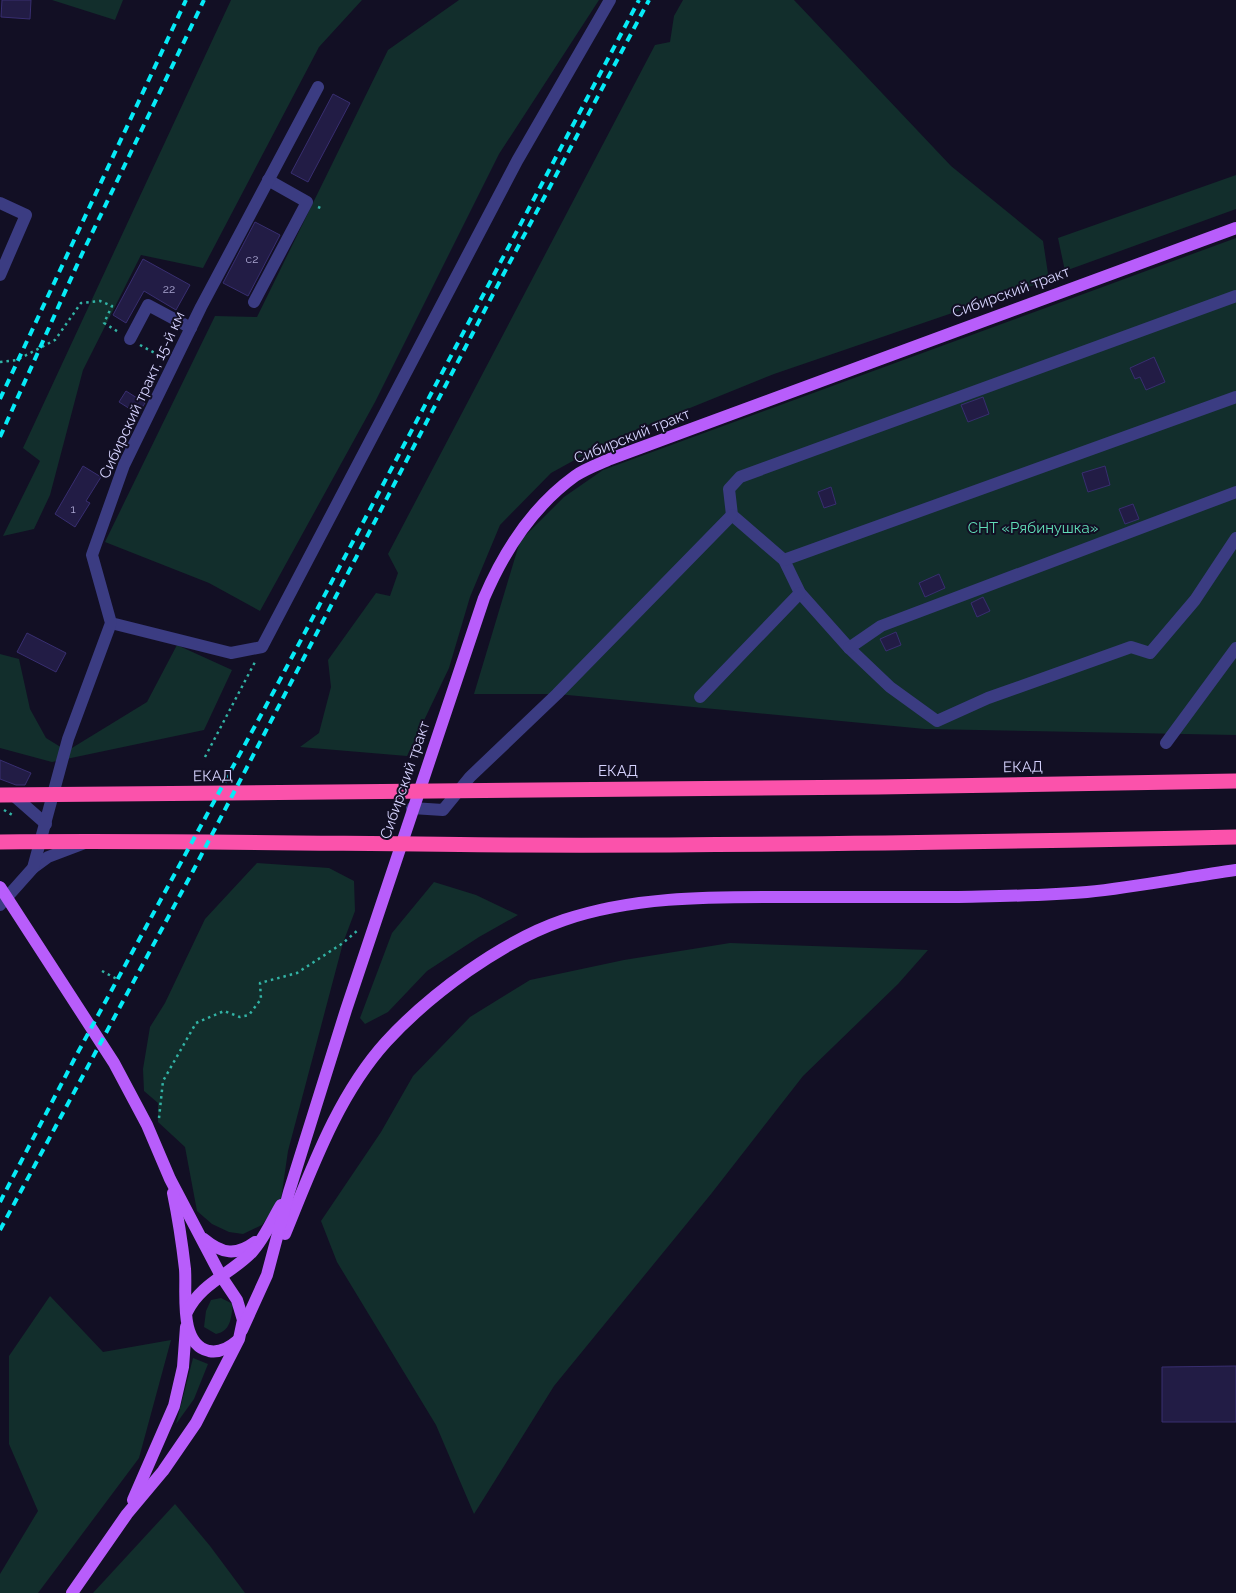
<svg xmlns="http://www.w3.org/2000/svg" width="1236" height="1593" font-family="Raleway,sans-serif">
<rect width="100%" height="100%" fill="#120f24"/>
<g fill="#122e2c">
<polygon points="52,0 123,0 115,20"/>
<polygon points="231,0 362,0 319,47 203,268 141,255 83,370 50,495 34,529 3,536 40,461 23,448"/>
<polygon points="459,0 599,0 499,154 375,402 260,611 209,583 105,542 215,316 257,317 388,50"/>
<polygon points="683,0 794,0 951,166 1043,241 1049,280 774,374 611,440 551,473 500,525 470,597 449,668 407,756 300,747 319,733 331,687 328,660 376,593 390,596 398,573 388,554 655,45 670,42 674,16"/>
<polygon points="1236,175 1236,209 1065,271 1058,238"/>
<polygon points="1236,238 1236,735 925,729 557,694 474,694 520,541 564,497 603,470"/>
<polygon points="177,645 232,670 204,730 52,762 0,748 0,654 19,659 30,709 46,738 67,751 147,702"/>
<polygon points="257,863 329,868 354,881 355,911 343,943 288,1151 281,1199 262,1225 243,1234 229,1232 212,1224 197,1211 185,1147 158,1122 158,1103 144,1091 143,1069 150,1027 165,1003 205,919"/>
<polygon points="434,882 476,895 518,915 479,937 427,971 388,1012 365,1024 360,1018 392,933"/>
<polygon points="730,943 928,950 898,984 803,1076 711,1194 554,1386 474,1514 436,1425 337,1262 321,1221 381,1132 413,1076 470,1017 530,980 624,960"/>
<polygon points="50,1296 103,1352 171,1340 139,1458 38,1593 0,1593 0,1574 38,1511 9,1444 9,1356"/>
<path d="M221 1298 233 1304C231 1318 231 1331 216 1334L204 1327 206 1311 211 1300Z"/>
<polygon points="193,1358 208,1364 194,1399 176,1424"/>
<polygon points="175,1504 210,1546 245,1593 93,1593"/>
</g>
<g fill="#221c45" stroke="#382e70">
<polygon points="2,0 31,0 30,19 1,17"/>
<polygon points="333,94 350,103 308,182 291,173"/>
<polygon points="255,222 280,235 248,296 223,283"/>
<polygon points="143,259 190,285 176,310 144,291 126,323 113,315"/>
<polygon points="1154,357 1165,382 1146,390 1140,377 1135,379 1130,368"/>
<polygon points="126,391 145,403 138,414 119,402"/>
<polygon points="983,397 989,414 968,422 961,405"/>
<polygon points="83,466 101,477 86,501 90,503 75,527 55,514"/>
<polygon points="1105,466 1110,485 1088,492 1082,473"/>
<polygon points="831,487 836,504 824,508 818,492"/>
<polygon points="1133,504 1139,519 1125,524 1119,509"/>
<polygon points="939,574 945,588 925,597 919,583"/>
<polygon points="983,597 990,611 977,617 971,603"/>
<polygon points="896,632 901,645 886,651 880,639"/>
<polygon points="27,633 66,653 56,672 17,652"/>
<polygon points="0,760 31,773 25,785 16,785 0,779"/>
<polygon points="1236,1366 1236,1422 1162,1422 1162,1367"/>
</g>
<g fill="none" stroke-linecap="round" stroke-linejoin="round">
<g stroke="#32b3a5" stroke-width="2.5" stroke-dasharray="2.5 4" stroke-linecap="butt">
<polyline points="318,207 323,209"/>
<polyline points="140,345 164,358"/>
<polyline points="0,362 17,360 55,340 81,303 100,301 112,306 104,323 120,333"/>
<polyline points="205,757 255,662"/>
<polyline points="4,810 14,816"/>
<polyline points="102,971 117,979"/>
<polyline points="159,1118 163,1081 196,1023 224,1011 240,1017 249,1015 261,999 260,983 297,973 343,943 358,930"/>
</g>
<g stroke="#3b3c82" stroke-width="12">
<polyline points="0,203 26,215 0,275"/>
<polyline points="1236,296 740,477 729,489 732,515 784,560 800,593 849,648 890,687 937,721 988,698 1131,647 1150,653 1195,600 1236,538"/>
<polyline points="254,302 307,202 268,180"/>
<polyline points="130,339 148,305 191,328"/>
<polyline points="784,560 1236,397"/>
<polyline points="111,623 231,653 262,647 517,161 610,0"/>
<polyline points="849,648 881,626 1236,492"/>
<polyline points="700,697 800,593"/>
<polyline points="1166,743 1236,648"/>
<polyline points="13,795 46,824"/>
<polyline points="412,808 443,810 470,777 557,694 732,515"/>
<polyline points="33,868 48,857 85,843"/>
<polyline points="0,905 33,868 68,739 111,623 92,555 124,465 201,307 318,87"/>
</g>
<g stroke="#b85dfb" stroke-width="12">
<polyline points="0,887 114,1063 147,1125 170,1179 221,1276 237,1300 243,1320 239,1339 196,1423 163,1471 127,1514 72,1593"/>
<path d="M173 1193C178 1217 182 1243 185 1269 187 1292 178 1344 209 1351 220 1353 229 1348 237 1341"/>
<path d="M285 1234C312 1168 338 1095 386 1042 430 994 502 941 564 920 632 897 704 897 774 897 834 897 893 897 953 897 997 896 1043 896 1087 892 1137 887 1186 877 1236 870"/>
<path d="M204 1239C222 1254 236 1256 255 1242"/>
<path d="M187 1312C201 1283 231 1274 252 1252 264 1239 272 1220 281 1205"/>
<path d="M242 1330 267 1275 289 1192 346 1010 484 598C504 551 532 507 575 476 585 469 599 464 610 459L1236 228"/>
<polyline points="133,1500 174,1406 183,1367 186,1327"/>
</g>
<g stroke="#fb52ab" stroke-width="15">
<polyline points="0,795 878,787 1236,781"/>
<path d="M0 842C172 840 344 844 516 845 756 846 996 842 1236 837"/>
</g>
<g stroke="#06ebf7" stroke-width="4" stroke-dasharray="8 6" stroke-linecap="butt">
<polyline points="0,399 186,0"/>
<polyline points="0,437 82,254 204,0"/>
<polyline points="0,1202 77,1054 274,691 639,0"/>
<polyline points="0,1230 193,871 502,277 649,0"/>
</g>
</g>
<g text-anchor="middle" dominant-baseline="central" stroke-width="4" stroke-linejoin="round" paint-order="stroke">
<g font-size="12" fill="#a9a5d0">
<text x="252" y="259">с2</text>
<text x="169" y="289">22</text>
<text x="73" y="509">1</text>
</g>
<g font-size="15" fill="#d6d3fe" stroke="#120f24">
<text transform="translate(1011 292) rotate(-20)">Сибирский тракт</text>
<text transform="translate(142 395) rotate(-65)">Сибирский тракт, 15-й км</text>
<text transform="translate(632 436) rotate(-22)">Сибирский тракт</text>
<text transform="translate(1023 767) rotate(-1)">ЕКАД</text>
<text x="618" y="771">ЕКАД</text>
<text transform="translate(213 776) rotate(-1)">ЕКАД</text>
<text transform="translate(405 780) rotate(-71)">Сибирский тракт</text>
</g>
<g font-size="15" fill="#61ddb7" stroke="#120f24">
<text x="1033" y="528">СНТ «Рябинушка»</text>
</g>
</g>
</svg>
